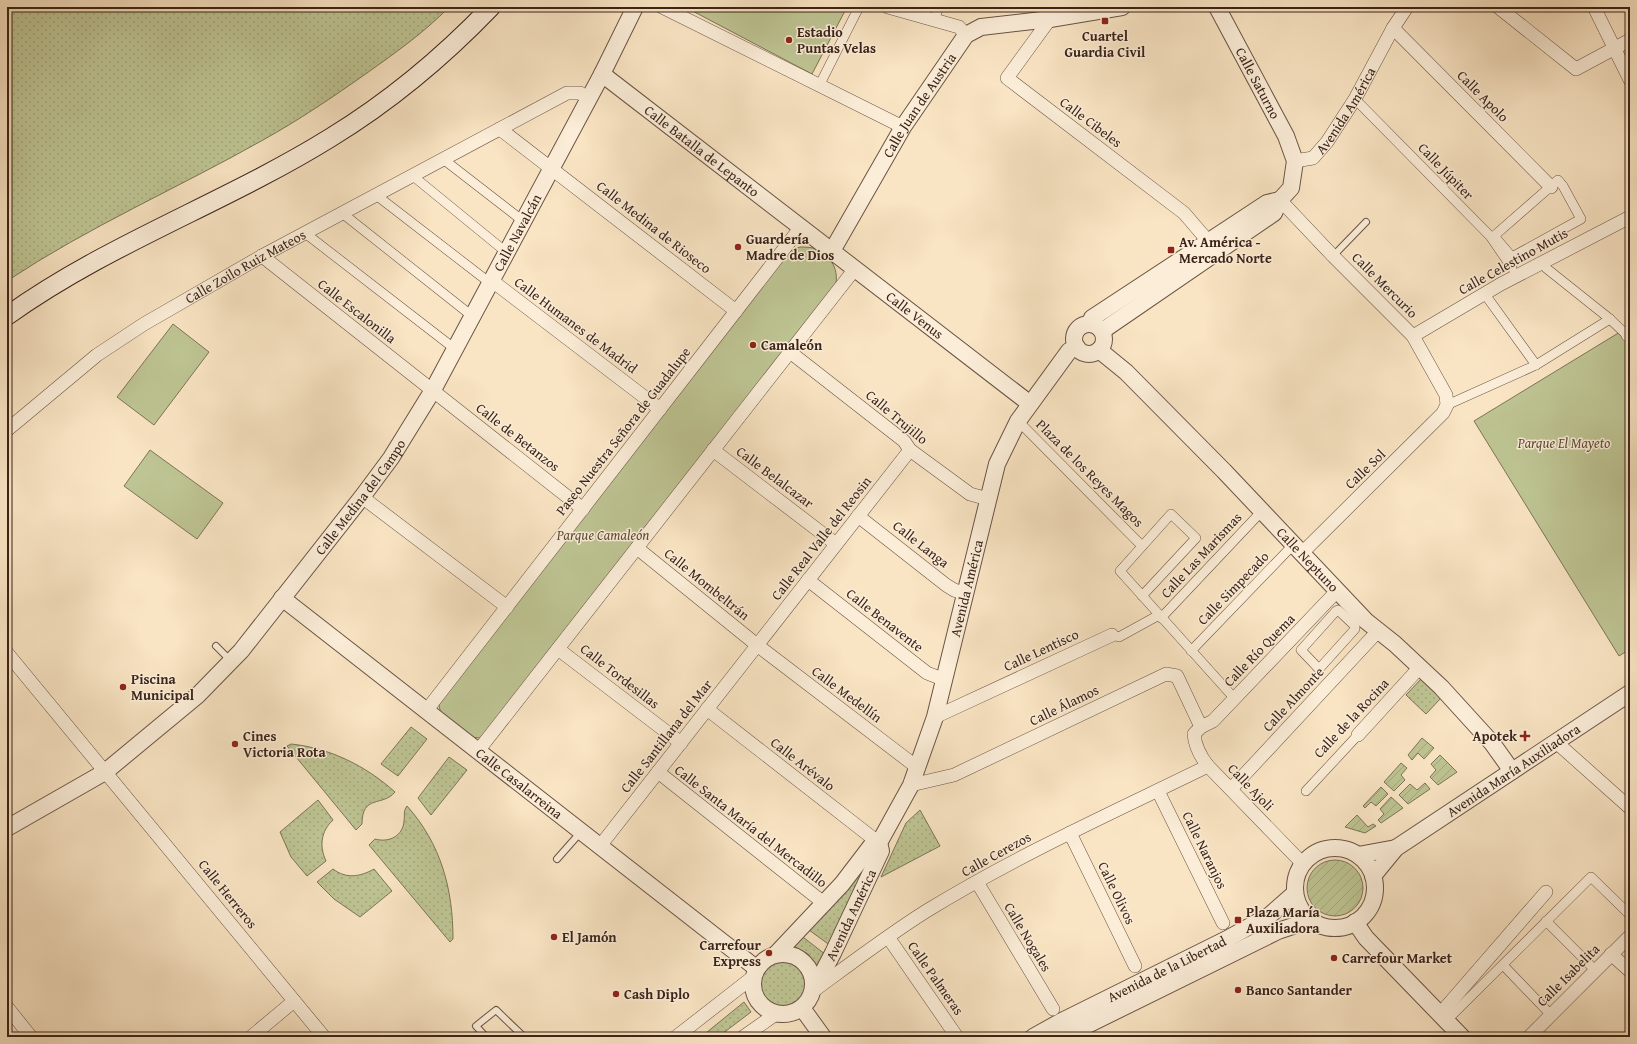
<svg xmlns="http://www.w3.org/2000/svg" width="1637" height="1044" font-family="'Gentium Book Plus',serif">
<defs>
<pattern id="grass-dots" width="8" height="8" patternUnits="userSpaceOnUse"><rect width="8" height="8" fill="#bec493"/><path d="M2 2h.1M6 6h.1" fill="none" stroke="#a4a87e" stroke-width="1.8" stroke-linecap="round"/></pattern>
<pattern id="garden-furrows" width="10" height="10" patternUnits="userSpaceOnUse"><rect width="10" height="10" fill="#bec493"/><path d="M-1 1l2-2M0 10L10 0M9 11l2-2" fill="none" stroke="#a4a87e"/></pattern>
</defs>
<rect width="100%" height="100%" fill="#f9e4c3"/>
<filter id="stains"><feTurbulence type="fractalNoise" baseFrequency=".005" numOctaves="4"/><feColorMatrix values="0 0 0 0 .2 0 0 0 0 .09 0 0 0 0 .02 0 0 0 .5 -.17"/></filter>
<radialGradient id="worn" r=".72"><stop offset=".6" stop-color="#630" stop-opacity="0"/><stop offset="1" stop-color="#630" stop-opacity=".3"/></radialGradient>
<g fill="url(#grass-dots)" stroke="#7c7456">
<path d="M7 7H449C425 32 395 53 367 73 333 97 299 120 263 140 178 188 88 227 7 281Z"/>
<polygon points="1421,679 1441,698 1426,714 1406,695"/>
<polygon points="411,727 427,739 398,776 381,764"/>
<path d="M291 744C330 748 366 766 395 792 383 807 362 794 362 824L356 830 287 746Z"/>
<polygon points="449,757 467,770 431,815 418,798"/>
<path d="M318 800 333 820C321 831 319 846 326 861L307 876 291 857 280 832Z"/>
<path d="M407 806C441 844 453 889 453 939L450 942 369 845 375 839C389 843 403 836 404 821 405 814 403 812 407 806Z"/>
<polygon points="920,810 940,846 881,877 906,823"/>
<polygon points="873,851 831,946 809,930"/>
<path d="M333 869C346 879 360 877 374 869L392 891 360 917 334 899 317 882Z"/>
<polygon points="803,937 826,955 818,969 808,954 795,947 794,945"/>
<circle cx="783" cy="984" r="23"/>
<polygon points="744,1002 751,1012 718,1037 701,1037"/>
</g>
<g fill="#bec493" stroke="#7c7456">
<polygon points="685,7 847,7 812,74"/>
<path d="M800 247C805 247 811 247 816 249 831 255 840 271 835 287L486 735 479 738 472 737 441 713 439 706 440 698 790 251Z"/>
<polygon points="173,324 209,352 154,425 117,397"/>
<polygon points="1620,332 1630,347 1630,649 1619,656 1474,421"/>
<polygon points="150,450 223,503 197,539 124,486"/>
</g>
<g fill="url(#garden-furrows)" stroke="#7c7456">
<polygon points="1422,738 1434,748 1424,759 1418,753 1412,760 1408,755"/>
<polygon points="1440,755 1457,772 1438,785 1430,777 1436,770 1431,764"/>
<polygon points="1401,763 1407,768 1401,775 1405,780 1394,791 1384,782"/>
<polygon points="1425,783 1430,789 1408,804 1399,795 1410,784 1417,790"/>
<polygon points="1381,787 1388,794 1376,806 1371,802 1365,808 1363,806"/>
<polygon points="1391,797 1403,808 1381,823 1378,820 1384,814 1380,809"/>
<polygon points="1357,815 1368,827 1373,824 1376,826 1365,833 1345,827"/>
<circle cx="1335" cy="888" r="28"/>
</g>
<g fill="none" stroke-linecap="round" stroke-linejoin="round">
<defs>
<g id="service">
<polyline points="1333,256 1366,222"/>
<polyline points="216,646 230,660"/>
<polyline points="557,859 580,833"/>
<polyline points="486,1037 476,1026 496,1010 524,1037"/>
</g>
<g id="pedestrian">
<polyline points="934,20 939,7"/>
<polyline points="819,86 859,7"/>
<polyline points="1355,99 1490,236 1512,268"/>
<polyline points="443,159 523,221"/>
<polyline points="413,176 506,252"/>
<polygon points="1558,180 1563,186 1581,219 1512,257 1494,236"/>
<polyline points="376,195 490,283"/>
<polyline points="342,213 472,316"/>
<polyline points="305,233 455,349"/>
<polyline points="1543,262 1546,268 1610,319 1630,338"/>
<polyline points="1484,293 1536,365"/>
<polyline points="1447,405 1536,365 1610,319"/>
<polyline points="1018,421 1142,546"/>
<polyline points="1142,596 1196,538 1171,514 1120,571 1235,699"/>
<polygon points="1338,610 1355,626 1355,629 1319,669 1301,650 1336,611"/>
<polyline points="1161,618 1262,511"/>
<polyline points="1112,635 1119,637 1159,615"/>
<polyline points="1191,651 1294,544"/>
<polyline points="1306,791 1358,735"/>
<polyline points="1546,921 1595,970"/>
<polyline points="1503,965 1551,1015"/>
<polyline points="1446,1021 1591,877 1630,915"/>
</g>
<g id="minor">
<polyline points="662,7 903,127"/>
<polyline points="888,7 959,27 966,35"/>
<polyline points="1052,7 1050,19 1007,78 1184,213 1214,248"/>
<polyline points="1498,7 1576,69 1630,40"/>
<polyline points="1594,7 1630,80"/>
<polyline points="1393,28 1551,187"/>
<polyline points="500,129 736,311"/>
<path id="s1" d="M1295 161 1313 158 1327 142 1355 99 1393 28 1407 7"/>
<polyline points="1280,200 1333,256 1413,336 1446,395 1447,405 1443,413 1302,553"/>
<polyline points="262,256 583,509"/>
<polyline points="491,280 660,409"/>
<polyline points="1628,335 1630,334"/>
<polyline points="1413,336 1501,284 1630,217"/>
<polyline points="790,352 904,441 910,450 970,494 988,499"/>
<path id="s2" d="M7 430 97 355 144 324 262 256 567 93H580L589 99"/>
<polyline points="713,450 836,544"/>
<polyline points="362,497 507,607"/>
<polyline points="858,516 946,585 954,590 966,594"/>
<polyline points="637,548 757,645 918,768"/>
<polyline points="808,580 927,673 945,680"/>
<polyline points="558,649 681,743"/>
<polyline points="7,653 324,1037"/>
<polyline points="707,709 879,843"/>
<polyline points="426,711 801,227"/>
<polyline points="935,717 1112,635"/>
<polyline points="1358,735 1420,667"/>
<polyline points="1556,742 1630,808"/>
<polyline points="478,751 854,270"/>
<polyline points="658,772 825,904"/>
<polyline points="911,785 954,775 1166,674 1177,676 1201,727"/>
<polyline points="1231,789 1379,630"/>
<polyline points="1158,791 1223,923"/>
<polyline points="1070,833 1135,966"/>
<polyline points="600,846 910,450"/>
<path d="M1303 864 1208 766C1200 756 1195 747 1194 734L1201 727 1213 721 1337 591"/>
<polyline points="977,882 1053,1009"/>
<polyline points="888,937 957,1037"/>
<polyline points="1611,954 1630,971"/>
<path d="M812 992C850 964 888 935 928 910 1018 855 1114 812 1208 766"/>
<polyline points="7,1007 31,1037"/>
<polyline points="1440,1014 1546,892"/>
<polyline points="251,1037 294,1001"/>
<polyline points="676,1037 753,977"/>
<polyline points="743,1037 776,1014"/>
<polyline points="1529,1037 1630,936"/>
</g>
<g id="tertiary">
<path id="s3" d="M602 74 1029 403"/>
<path id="s4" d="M832 251 903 127 966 35 981 27 1050 19 1122 7"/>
<polyline points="1090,324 1092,318 1267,203 1280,200"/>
<circle cx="1089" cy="339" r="15"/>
<polyline points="1102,331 1274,213 1280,200 1291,188 1295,161 1286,136 1217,7"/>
<path id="s5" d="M1099 350 1126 372 1224 471 1366 621 1395 644 1441 687 1492 743 1512 771"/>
<path id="s6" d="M282 598 756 968"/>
<path id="s7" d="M7 828 105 772 198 695 241 651 362 497 391 458 433 390 602 74 635 7"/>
<circle cx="1335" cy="888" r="40"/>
<polyline points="1358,855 1396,848"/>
<path id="s8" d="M1373 876 1396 848 1630 693"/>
<polyline points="1355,922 1366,938 1462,1037"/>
<path id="s9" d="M777 953 842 884 871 846 879 843 911 785 935 717 997 464 1018 421 1069 351 1077 347"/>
<circle cx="783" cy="984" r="30"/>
<path id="s10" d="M813 984 823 972 833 953 881 851 879 843"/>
<polyline points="802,1008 823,1037"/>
<path id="s11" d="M1033 1037 1060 1022 1227 939 1270 915 1295 893"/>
<polyline points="1063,1037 1278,931 1311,920"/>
</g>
<path id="secondary" d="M7 316C107 244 225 203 330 138 389 102 443 57 491 7"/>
</defs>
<use href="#service" stroke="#6a5344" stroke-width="8"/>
<use href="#pedestrian" stroke="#6a5344" stroke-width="10"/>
<use href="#minor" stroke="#6a5344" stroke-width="14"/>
<use href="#tertiary" stroke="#6a5344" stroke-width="18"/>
<use href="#secondary" stroke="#3b2319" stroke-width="20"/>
<use href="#service" stroke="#fbedd8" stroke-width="6"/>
<use href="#pedestrian" stroke="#fbedd8" stroke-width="9"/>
<use href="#minor" stroke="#fbedd8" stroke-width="13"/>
<use href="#tertiary" stroke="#fbedd8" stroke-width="16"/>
<use href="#secondary" stroke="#fbedd8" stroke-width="18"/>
</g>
<g fill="#8f2418" stroke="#fbedd8" stroke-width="1.5">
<rect x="1101" y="17" width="8" height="8" rx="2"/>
<circle cx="789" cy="40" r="4"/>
<circle cx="738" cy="247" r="4"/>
<rect x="1167" y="246" width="8" height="8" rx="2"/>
<circle cx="753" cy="345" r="4"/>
<circle cx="123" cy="687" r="4"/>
<path d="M1523 730h4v4h4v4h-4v4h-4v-4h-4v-4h4z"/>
<circle cx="235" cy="744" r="4"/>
<rect x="1234" y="916" width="8" height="8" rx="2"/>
<circle cx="554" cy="937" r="4"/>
<circle cx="769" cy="953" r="4"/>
<circle cx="1334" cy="958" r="4"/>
<circle cx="1238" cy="990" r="4"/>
<circle cx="616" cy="994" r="4"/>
</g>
<g text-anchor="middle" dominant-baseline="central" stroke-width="3" stroke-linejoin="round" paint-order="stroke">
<g font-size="14" font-weight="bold" fill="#3b2319" stroke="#fbedd8" text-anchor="start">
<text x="797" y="32">Estadio<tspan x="797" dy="16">Puntas Velas</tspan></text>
<text x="1105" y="36" text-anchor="middle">Cuartel<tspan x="1105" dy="16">Guardia Civil</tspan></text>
<text x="746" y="239">Guardería<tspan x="746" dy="16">Madre de Dios</tspan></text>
<text x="1179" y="242">Av. América -<tspan x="1179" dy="16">Mercado Norte</tspan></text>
<text x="761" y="345">Camaleón</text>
<text x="131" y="679">Piscina<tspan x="131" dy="16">Municipal</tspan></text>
<text x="243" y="736">Cines<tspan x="243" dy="16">Victoria Rota</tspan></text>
<text x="1517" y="736" text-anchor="end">Apotek</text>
<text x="1246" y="912">Plaza María<tspan x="1246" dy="16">Auxiliadora</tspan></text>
<text x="562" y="937">El Jamón</text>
<text x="761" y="945" text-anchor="end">Carrefour<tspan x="761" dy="16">Express</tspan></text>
<text x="1342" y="958">Carrefour Market</text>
<text x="1246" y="990">Banco Santander</text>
<text x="624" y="994">Cash Diplo</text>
</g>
<g font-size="14" fill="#3b2319" stroke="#fbedd8">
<text transform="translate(1258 83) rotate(62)">Calle Saturno</text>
<text transform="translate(1483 96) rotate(45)">Calle Apolo</text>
<text stroke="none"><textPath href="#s4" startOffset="170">Calle Juan de Austria</textPath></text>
<text stroke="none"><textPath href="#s1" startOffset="76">Avenida América</textPath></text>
<text transform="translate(1091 122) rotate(37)">Calle Cibeles</text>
<text stroke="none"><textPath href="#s3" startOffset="126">Calle Batalla de Lepanto</textPath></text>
<text transform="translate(1446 171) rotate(46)">Calle Júpiter</text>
<text transform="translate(654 227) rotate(38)">Calle Medina de Rioseco</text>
<text stroke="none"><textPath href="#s7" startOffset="798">Calle Navalcán</textPath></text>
<text transform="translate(1513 261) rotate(-29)">Calle Celestino Mutis</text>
<text stroke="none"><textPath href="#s2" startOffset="290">Calle Zoilo Ruiz Mateos</textPath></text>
<text transform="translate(1385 285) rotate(45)">Calle Mercurio</text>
<text transform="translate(357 311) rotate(38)">Calle Escalonilla</text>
<text stroke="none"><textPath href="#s3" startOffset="395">Calle Venus</textPath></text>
<text transform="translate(576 325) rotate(37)">Calle Humanes de Madrid</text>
<text transform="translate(897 417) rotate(40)">Calle Trujillo</text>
<text transform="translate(623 431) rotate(-52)">Paseo Nuestra Señora de Guadalupe</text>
<text transform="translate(518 437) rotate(38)">Calle de Betanzos</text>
<text transform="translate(1365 469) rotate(-44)">Calle Sol</text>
<text transform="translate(1090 473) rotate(45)">Plaza de los Reyes Magos</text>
<text transform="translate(775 477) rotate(37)">Calle Belalcazar</text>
<text stroke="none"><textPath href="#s7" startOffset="490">Calle Medina del Campo</textPath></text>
<text transform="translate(821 538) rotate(-52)">Calle Real Valle del Reosin</text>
<text transform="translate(921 544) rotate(38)">Calle Langa</text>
<text transform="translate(1201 555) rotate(-47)">Calle Las Marismas</text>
<text stroke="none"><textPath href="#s5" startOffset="296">Calle Neptuno</textPath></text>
<text transform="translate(707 584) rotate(39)">Calle Mombeltrán</text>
<text stroke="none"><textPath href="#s9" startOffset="422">Avenida América</textPath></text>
<text transform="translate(1233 588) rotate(-46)">Calle Simpecado</text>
<text transform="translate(885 620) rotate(38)">Calle Benavente</text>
<text transform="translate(1041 650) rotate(-25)">Calle Lentisco</text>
<text transform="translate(1259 650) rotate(-46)">Calle Río Quema</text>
<text transform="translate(620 676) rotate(38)">Calle Tordesillas</text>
<text transform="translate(847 694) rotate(37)">Calle Medellín</text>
<text transform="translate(1293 699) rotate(-47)">Calle Almonte</text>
<text transform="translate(1064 705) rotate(-26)">Calle Álamos</text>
<text transform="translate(1351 718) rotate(-47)">Calle de la Rocina</text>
<text transform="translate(666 736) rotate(-52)">Calle Santillana del Mar</text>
<text transform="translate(803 764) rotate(38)">Calle Arévalo</text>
<text stroke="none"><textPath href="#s8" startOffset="177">Avenida María Auxiliadora</textPath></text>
<text stroke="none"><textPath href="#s6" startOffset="301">Calle Casalarreina</textPath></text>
<text transform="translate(1251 787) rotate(46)">Calle Ajoli</text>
<text transform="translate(751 826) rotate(38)">Calle Santa María del Mercadillo</text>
<text transform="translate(1205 850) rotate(64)">Calle Naranjos</text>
<text transform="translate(996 854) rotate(-29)">Calle Cerezos</text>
<text transform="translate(1117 893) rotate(64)">Calle Olivos</text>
<text transform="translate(228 894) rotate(51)">Calle Herreros</text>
<text stroke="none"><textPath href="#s10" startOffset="79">Avenida América</textPath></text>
<text transform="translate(1028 937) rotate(59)">Calle Nogales</text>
<text stroke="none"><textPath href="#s11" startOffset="150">Avenida de la Libertad</textPath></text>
<text transform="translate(1568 975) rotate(-45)">Calle Isabelita</text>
<text transform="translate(936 978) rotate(55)">Calle Palmeras</text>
</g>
<g font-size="14" font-style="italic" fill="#5c4b38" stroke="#fbedd8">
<text x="1564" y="443">Parque El Mayeto</text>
<text x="603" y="535">Parque Camaleón</text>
</g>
</g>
<rect width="1637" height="1044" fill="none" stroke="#f9e4c3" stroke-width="24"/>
<rect x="8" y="8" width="1621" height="1028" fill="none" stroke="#3b2319" stroke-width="2"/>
<rect x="12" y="12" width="1613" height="1020" fill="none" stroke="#3b2319"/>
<rect width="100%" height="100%" filter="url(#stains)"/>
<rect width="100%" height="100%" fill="url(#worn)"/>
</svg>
